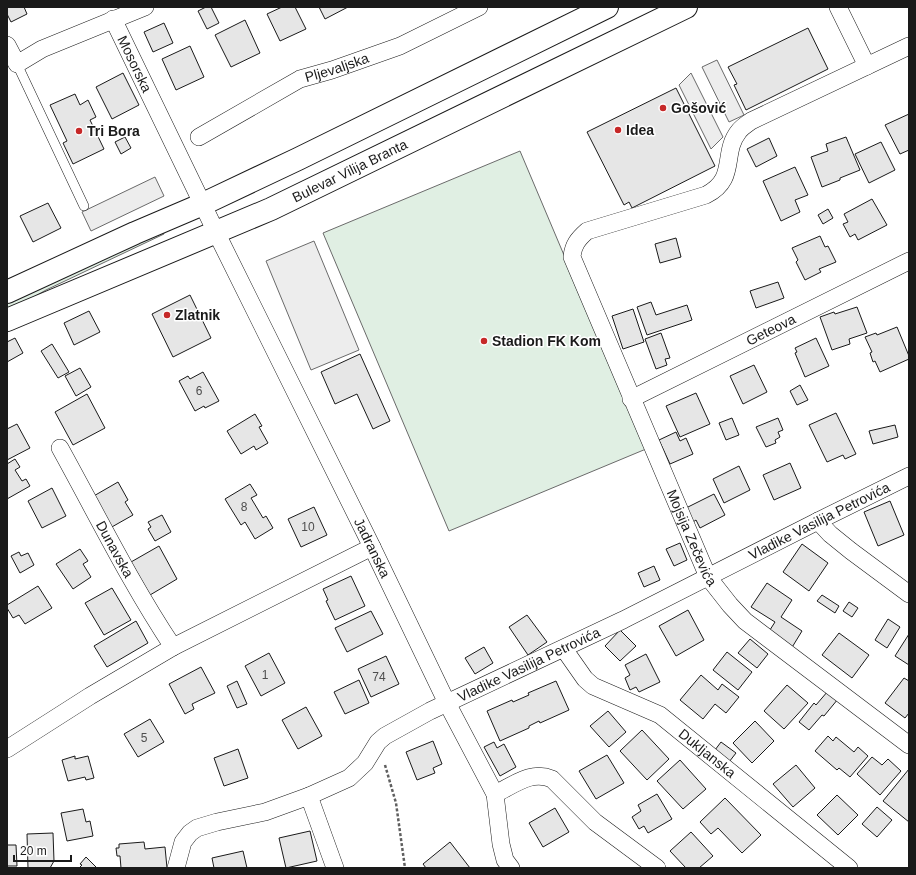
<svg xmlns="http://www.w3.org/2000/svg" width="916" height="875" font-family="Arial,sans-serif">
<rect width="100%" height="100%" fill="#fff"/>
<g fill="#e0efe3" stroke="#6a6a6a">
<polygon points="520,151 646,449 449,531 323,233"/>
<polygon points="162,229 164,234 46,290 7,312 7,303"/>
</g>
<g fill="#ededed" stroke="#6a6a6a">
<polygon points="717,60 744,115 729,122 702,67"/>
<polygon points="691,73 723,137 711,149 679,85"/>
<polygon points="155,177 164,196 91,231 82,212"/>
<polygon points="314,241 359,350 311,370 266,261"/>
</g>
<g fill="#e6e6e6" stroke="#1a1a1a">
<polygon points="7,7 24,7 27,14 11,22 7,14"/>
<polygon points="206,7 211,7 219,23 207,29 198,11"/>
<polygon points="282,7 295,7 306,29 280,41 267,14"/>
<polygon points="319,7 348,7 325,19"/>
<polygon points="245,20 260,53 231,67 215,35"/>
<polygon points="164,23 173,43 153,52 144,32"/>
<polygon points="808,28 828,69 746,110 734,85 737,84 728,67"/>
<polygon points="190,46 204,77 176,90 162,59"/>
<polygon points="123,73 139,105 112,119 96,87"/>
<polygon points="676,88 715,166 632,208 629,202 624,205 587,132"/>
<polygon points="75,94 80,105 88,100 96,117 90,120 104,149 73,164 63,143 67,141 50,105"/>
<polygon points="909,114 909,150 900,154 885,125"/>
<polygon points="125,137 131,148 121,154 115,142"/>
<polygon points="846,137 860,170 840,178 840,180 822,187 811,157 828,151 826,144"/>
<polygon points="769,138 777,156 756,167 747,149"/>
<polygon points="881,142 895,170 869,183 855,154"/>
<polygon points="795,167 808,195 795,200 800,212 781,221 763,181"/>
<polygon points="872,199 887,225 858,240 855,234 850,237 843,224 848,222 844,214"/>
<polygon points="48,203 61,228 33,242 20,216"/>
<polygon points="828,209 833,218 823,224 818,215"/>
<polygon points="820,236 825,247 828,246 836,262 819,269 821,272 805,280 796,262 798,260 792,248"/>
<polygon points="676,238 681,257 660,263 655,244"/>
<polygon points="778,282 784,298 756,308 750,291"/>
<polygon points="190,295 211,338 173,357 152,314"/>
<polygon points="651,302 656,315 687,305 692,320 647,335 637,307"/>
<polygon points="857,307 867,333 849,339 850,344 832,350 820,317 834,312 835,314"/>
<polygon points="633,309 644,342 623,349 612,316"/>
<polygon points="89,311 100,332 74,345 64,323"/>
<polygon points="897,327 909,356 909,359 880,372 875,361 873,362 870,353 872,352 865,337 876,333 877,335"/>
<polygon points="661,333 670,358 665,359 667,365 656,369 645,339"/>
<polygon points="15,338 23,353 7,362 7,342"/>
<polygon points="816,338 829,366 805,377 795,353 797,352 795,348"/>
<polygon points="52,344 69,372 58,378 41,351"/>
<polygon points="360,354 390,421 373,429 357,394 335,404 321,372"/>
<polygon points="754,365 767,392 743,404 730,376"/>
<polygon points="80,368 91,387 76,396 65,376"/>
<polygon points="203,372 219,401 205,408 204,406 195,411 179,381 188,376 190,379"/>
<polygon points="800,385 808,400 797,405 790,391"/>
<polygon points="696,393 710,424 680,437 666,406"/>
<polygon points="87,394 105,428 73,445 55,412"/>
<polygon points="836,413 856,454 845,459 843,455 827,462 809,425"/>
<polygon points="255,414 262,426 259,427 268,443 256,450 254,446 241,454 227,431"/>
<polygon points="732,418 739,435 726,440 719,423"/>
<polygon points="778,418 783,430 778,432 780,437 775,440 776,443 766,447 756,427"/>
<polygon points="17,424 30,448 7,460 7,429"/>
<polygon points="895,425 898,437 873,444 869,431"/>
<polygon points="676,432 680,441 686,438 693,454 670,464 659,440"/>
<polygon points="15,459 20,467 15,470 22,481 26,479 30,486 7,499 7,464"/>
<polygon points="790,463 801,488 774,500 763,475"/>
<polygon points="739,466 750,490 724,503 713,479"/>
<polygon points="118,482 128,500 125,502 133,515 110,528 92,497"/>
<polygon points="250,484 257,495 251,498 263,518 266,516 273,528 255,539 245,522 241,525 225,499"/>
<polygon points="52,488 66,516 42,528 28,501"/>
<polygon points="714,494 725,515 700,528 696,520 693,522 686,508"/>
<polygon points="890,501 904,535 878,546 864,512"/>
<polygon points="314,507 327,535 301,547 288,519"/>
<polygon points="162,515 171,532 155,541 148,529 151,527 148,522"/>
<polygon points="680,543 687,560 674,566 666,549"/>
<polygon points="802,544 828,563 809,591 783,572"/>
<polygon points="159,546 177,579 150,595 131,562"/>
<polygon points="80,549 88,561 83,564 91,577 73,589 56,564"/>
<polygon points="19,552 21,556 28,553 34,565 20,573 11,556"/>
<polygon points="654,566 660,580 644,587 638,573"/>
<polygon points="351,576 365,606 335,620 326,601 328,600 323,589"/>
<polygon points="767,583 792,600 781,617 802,631 791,649 768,633 775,622 751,607"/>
<polygon points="38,586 52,608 25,624 19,615 13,618 7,608 7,605"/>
<polygon points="112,588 131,620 104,635 85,603"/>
<polygon points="822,595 839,606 835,613 817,601"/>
<polygon points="849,602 858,608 852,617 843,611"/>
<polygon points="688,610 704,640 676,656 659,626"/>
<polygon points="371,611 383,634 347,652 335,628"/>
<polygon points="527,615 547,642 528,655 509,627"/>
<polygon points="888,619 900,627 887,648 875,640"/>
<polygon points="136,621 148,643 107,667 94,646"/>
<polygon points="620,630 636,646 620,661 605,646"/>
<polygon points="839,633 869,655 852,678 822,655"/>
<polygon points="909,634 909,665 895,656"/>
<polygon points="750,639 768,654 757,668 738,653"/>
<polygon points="484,647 493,663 475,674 465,658"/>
<polygon points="727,652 752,672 738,690 713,670"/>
<polygon points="269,653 285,683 261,696 245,666"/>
<polygon points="646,654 660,682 639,692 636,687 630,690 625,678 630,675 625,665"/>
<polygon points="386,656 399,684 371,697 358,669"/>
<polygon points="201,667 215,693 192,704 194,709 185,714 169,684"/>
<polygon points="701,675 718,690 722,684 739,697 726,713 715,704 703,719 680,700"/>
<polygon points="904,678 909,681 909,713 905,718 885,703"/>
<polygon points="359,680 369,703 345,714 334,692"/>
<polygon points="237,681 247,704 237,708 227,686"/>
<polygon points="556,681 569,710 540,723 539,721 529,726 529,728 500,741 487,711 512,700 513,702 529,695 528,693"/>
<polygon points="787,685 808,703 784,729 764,711"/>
<polygon points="828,691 838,699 824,716 822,715 809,730 799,722 814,703 816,705"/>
<polygon points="306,707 322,736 298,749 282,720"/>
<polygon points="608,711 626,732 609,747 590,726"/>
<polygon points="150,719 164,742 138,757 124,734"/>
<polygon points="755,721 774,741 752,763 733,743"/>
<polygon points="642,730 669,759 647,780 620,751"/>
<polygon points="828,736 833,741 836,737 854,752 858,747 868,756 850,777 839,768 837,770 815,751"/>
<polygon points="433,741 442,764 433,768 435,773 417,780 406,752"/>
<polygon points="494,742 497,748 504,744 516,767 500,776 484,747"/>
<polygon points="721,742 736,753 729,762 715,750"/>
<polygon points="238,749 248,778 224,786 214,758"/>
<polygon points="607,755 624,783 596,799 579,771"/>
<polygon points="75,756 75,759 88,756 94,778 86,780 85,777 68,781 62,760"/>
<polygon points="872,757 882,765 888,759 901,771 880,795 857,774"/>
<polygon points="680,760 706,789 683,809 657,781"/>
<polygon points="796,765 815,788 793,807 773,784"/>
<polygon points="909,769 909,822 883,801"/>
<polygon points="657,794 672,819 648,833 644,826 639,829 632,817 641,811 638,805"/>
<polygon points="837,795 858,815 838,835 817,815"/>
<polygon points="725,798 761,835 742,853 718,828 711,834 700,822"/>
<polygon points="877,807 892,820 877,837 862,824"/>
<polygon points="555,808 569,832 543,847 529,823"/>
<polygon points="83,809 86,822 90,821 93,836 67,841 61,813"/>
<polygon points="310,831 317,861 286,868 279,838"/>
<polygon points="691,832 713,856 699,868 686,868 670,851"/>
<polygon points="53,833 54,861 50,868 28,868 27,834"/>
<polygon points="144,842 145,849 165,847 167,868 121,868 120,856 117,856 116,848 119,848 119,844"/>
<polygon points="450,842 470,868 426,868 423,864"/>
<polygon points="7,845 16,845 17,866 7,866"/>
<polygon points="243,851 247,868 214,868 212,858"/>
<polygon points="86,857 97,868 79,868 82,865 80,864"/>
</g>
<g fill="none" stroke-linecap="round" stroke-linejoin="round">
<defs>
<polyline id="service" points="17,64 84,206"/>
<g id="minor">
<polyline points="838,7 867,66"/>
<path id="s1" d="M113 19 216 232 372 547 447 703 495 794 501 844 505 860 511 868"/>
<polyline points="7,45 17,64 42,49 145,7"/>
<path id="s2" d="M909 46 751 121C747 124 742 127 739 131 721 153 738 179 706 195L587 231C578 239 573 245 572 257L708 577 730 605 745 621 909 745"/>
<path id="s3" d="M199 137 300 79 332 70 400 46 479 7"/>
<path id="s4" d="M631 399 909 261"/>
<path id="s5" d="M60 448C97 515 131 584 173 647"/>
<polyline points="818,521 830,534 851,551 909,594"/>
<path id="s6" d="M564 649 585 679 593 686 660 715 849 868"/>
<polyline points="7,749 90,696 173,647 372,547"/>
<path d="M495 794C514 785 531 770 552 779L595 822 657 868"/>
<polyline points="309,796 335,868"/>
<path id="s7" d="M176 868 183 842 190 833 197 828 217 822 265 812 309 796 349 778 365 763 378 742 385 736 430 711 623 620 818 521 909 476"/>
</g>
<g id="primary">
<polyline points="7,292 135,233 203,204 298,159 607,7"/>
<path id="s8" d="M7 320 271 209 686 7"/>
</g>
</defs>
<use href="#service" stroke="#1a1a1a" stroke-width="10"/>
<use href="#minor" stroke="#1a1a1a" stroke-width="18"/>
<use href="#primary" stroke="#1a1a1a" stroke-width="24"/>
<polyline stroke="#5f5f5f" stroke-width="2.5" stroke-dasharray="3 2" stroke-linecap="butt" points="385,765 396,803 405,868"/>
<use href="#service" stroke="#fff" stroke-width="9"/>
<use href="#minor" stroke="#fff" stroke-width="17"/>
<use href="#primary" stroke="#fff" stroke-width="22"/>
</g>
<g fill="#c62828" stroke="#fff" stroke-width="1.5">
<circle cx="663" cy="108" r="4"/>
<circle cx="618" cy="130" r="4"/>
<circle cx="79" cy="131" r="4"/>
<circle cx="167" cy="315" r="4"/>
<circle cx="484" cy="341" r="4"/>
</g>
<g text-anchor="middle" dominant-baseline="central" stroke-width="3" stroke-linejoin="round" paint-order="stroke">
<g font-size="12" fill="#4d4d4d">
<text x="199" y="391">6</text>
<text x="244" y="507">8</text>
<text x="308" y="527">10</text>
<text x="265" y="675">1</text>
<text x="379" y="677">74</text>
<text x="144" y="738">5</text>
</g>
<g font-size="14" fill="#1a1a1a" stroke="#fff">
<text stroke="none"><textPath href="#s1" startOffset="50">Mosorska</textPath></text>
<text stroke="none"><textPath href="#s3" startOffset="155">Pljevaljska</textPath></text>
<text stroke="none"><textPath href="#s8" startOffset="374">Bulevar Vilija Branta</textPath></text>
<text stroke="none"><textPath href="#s4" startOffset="156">Geteova</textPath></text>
<text stroke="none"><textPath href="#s7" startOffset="748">Vladike Vasilija Petrovića</textPath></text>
<text stroke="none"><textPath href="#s2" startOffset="726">Mojsija Zečevića</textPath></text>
<text stroke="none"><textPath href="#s1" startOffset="589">Jadranska</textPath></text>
<text stroke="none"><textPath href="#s5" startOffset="115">Dunavska</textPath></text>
<text stroke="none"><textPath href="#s7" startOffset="424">Vladike Vasilija Petrovića</textPath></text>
<text stroke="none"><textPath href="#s6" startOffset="181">Dukljanska</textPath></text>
</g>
<g font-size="14" font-weight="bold" fill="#1a1a1a" stroke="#fff" text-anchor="start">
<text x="671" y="108">Gošović</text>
<text x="626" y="130">Idea</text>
<text x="87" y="131">Tri Bora</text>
<text x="175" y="315">Zlatnik</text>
<text x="492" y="341">Stadion FK Kom</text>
</g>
</g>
<rect width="916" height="875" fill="none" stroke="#1a1a1a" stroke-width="16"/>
<path d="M14 855v6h57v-6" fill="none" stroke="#1a1a1a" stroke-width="2"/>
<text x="20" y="855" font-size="12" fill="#1a1a1a" stroke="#ffffff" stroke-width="3" paint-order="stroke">20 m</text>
</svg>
